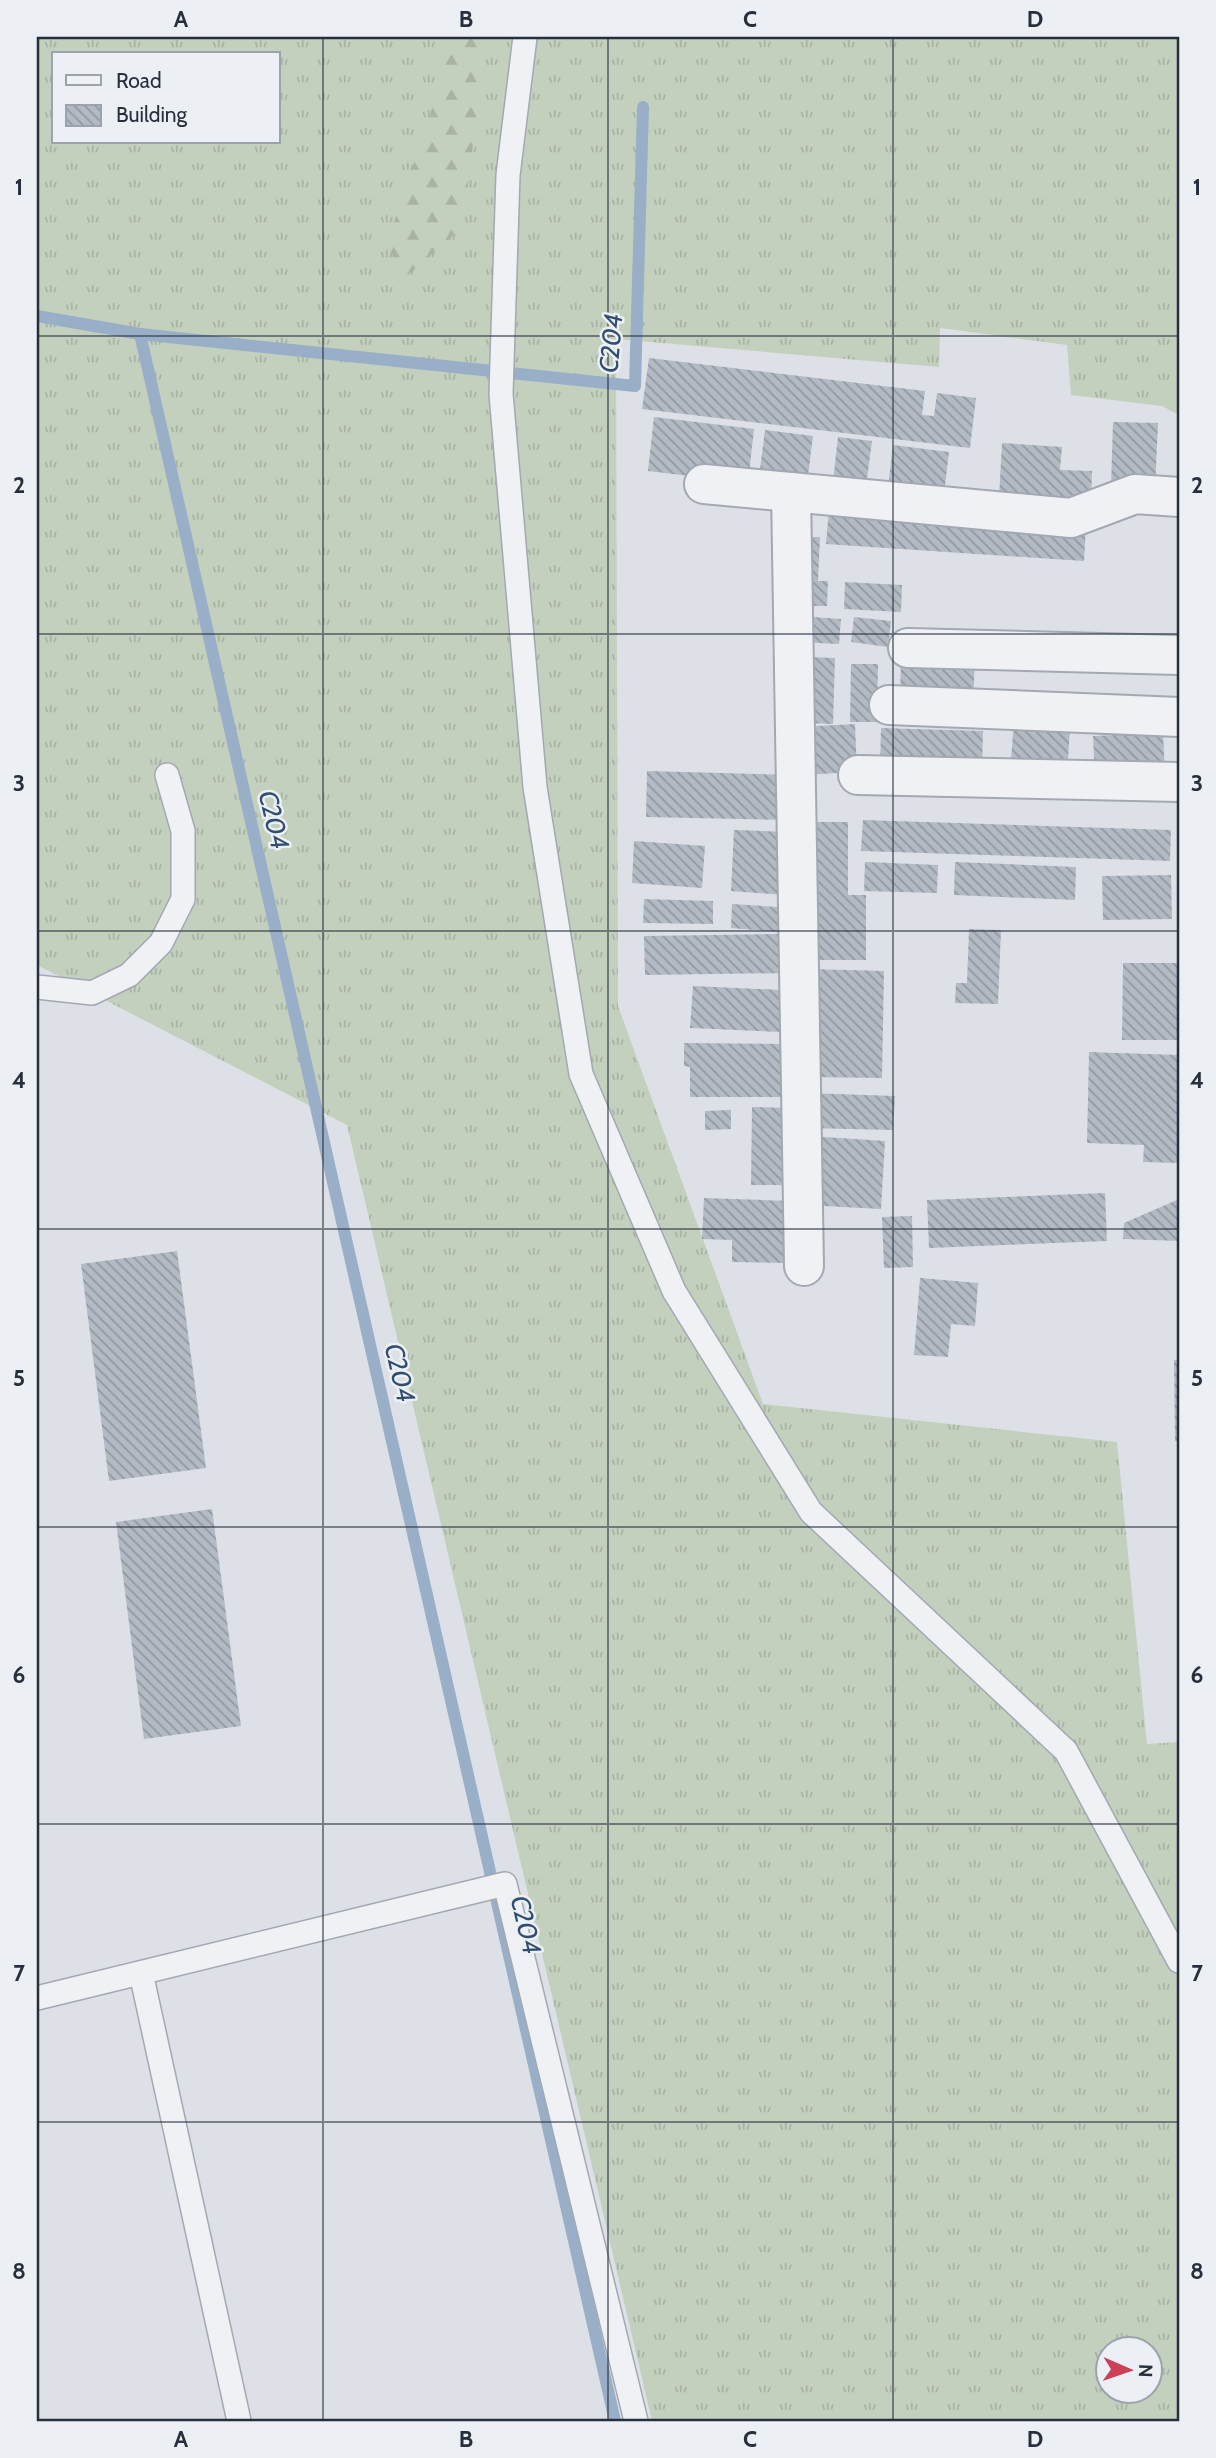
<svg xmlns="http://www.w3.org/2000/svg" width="1216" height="2458" font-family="Cabin,sans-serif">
<defs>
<pattern id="grass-tufts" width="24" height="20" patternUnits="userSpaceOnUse" patternTransform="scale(1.75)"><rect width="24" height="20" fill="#c3d0be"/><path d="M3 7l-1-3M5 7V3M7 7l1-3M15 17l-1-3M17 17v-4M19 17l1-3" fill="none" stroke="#a8b3a4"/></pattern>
<pattern id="forest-firs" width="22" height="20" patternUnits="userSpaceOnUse" patternTransform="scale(1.75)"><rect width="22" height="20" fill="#c3d0be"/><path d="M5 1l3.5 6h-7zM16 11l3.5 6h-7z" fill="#a8b3a4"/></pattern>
<pattern id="building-back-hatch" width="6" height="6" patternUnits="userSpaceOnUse" patternTransform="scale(1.75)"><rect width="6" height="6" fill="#b4bac3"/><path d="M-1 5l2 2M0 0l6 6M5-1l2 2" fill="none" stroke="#9298a0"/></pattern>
</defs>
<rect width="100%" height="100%" fill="#dde1e7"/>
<path fill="url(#grass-tufts)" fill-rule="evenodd" d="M37 37H1179V415L1162 406 1071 395 1067 345 940 328 939 367 616 339 618 1006 763 1404 1117 1442 1147 1744 1179 1742V2421H652L347 1125 37 965ZM54 54H278V142H54ZM1108 2350H1150V2392H1108Z"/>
<polygon fill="url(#forest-firs)" points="443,37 486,37 463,227 400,282 388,240 438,91"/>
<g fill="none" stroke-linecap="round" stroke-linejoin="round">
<g stroke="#98afc7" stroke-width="12">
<polyline points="37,316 140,334 615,2421"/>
<polyline points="140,334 635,386 643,107"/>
</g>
</g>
<g fill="url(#building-back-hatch)">
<polygon points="649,358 925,391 922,415 934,416 937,393 976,398 970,448 642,409"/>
<polygon points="654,417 754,429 748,483 648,471"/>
<polygon points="1113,422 1158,423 1155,488 1111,487"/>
<polygon points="765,430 813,436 806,491 758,485"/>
<polygon points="838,437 872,441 865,494 832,490"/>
<polygon points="1002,443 1062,447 1060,470 1092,471 1091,503 999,498"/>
<polygon points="893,445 949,452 943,502 887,496"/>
<polygon points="829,509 1086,525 1084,561 826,544"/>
<polygon points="798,537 820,537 818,581 828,581 827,606 796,606"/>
<polygon points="845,582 902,585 901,612 844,609"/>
<polygon points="799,616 841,619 839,644 797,642"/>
<polygon points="854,617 891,621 888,647 851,642"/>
<polygon points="809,657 835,658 833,724 806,723"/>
<polygon points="901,659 975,661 973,702 900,699"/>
<polygon points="851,664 878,664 877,722 850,722"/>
<polygon points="1014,722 1070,727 1067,776 1010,771"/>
<polygon points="855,724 857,772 801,775 799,727"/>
<polygon points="881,728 983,731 982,772 880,769"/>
<polygon points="1163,733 1165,774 1095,777 1093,736"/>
<polygon points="647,771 793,775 791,820 646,817"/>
<polygon points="863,820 1171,830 1170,861 861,851"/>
<polygon points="803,822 848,822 848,895 866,895 866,960 802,960"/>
<polygon points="734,830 789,832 785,895 731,891"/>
<polygon points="634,841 705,846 702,888 632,883"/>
<polygon points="865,862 938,865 937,893 864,891"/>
<polygon points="955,862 1076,867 1075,900 954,895"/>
<polygon points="1171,875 1172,919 1103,920 1102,876"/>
<polygon points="644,899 713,901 713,924 643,923"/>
<polygon points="732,904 793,908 792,933 731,928"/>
<polygon points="969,929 1001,930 998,1004 955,1003 956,983 967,983"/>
<polygon points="789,934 790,973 645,975 644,936"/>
<polygon points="1123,963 1179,963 1179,1040 1122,1040"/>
<polygon points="810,969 884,971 882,1078 808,1077"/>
<polygon points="693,986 782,990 780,1032 690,1028"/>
<polygon points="684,1043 790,1044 789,1097 690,1097 690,1067 684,1066"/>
<polygon points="1089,1052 1179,1055 1179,1163 1143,1162 1144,1145 1087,1143"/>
<polygon points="806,1093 895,1096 893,1130 806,1128"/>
<polygon points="752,1107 791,1108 790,1185 751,1185"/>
<polygon points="731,1110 731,1129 705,1130 705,1111"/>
<polygon points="809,1136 885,1141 881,1209 805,1205"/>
<polygon points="1105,1193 1107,1241 929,1248 927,1200"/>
<polygon points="704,1198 789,1201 788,1263 732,1262 732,1240 702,1239"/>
<polygon points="1179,1199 1179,1241 1123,1239 1124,1223"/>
<polygon points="912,1216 913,1267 884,1268 882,1217"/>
<polygon points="177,1251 206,1468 109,1481 81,1264"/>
<polygon points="920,1278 978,1283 975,1326 951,1324 948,1357 914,1355"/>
<polygon points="1174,1360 1179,1360 1179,1441 1175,1441"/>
<polygon points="212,1509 241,1726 144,1739 116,1522"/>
</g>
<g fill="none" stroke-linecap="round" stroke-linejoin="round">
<defs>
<g id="service">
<polyline points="525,37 508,175 501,394 535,787 581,1074 674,1291 811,1512 1066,1751 1179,1961"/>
<polyline points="37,987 92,993 129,975 161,943 183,899 183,831 167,775"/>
<polyline points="141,1973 239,2421"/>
<polyline points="37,1998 505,1884 636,2421"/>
</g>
<g id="minor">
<polyline points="704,484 1071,518 1135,494 1179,497"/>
<polyline points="791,492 804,1266"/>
<polyline points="908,648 1178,655"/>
<polyline points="889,705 1179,717"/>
<polyline points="858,775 1179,782"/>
</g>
</defs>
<use href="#service" stroke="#a3a8b1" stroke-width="26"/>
<use href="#minor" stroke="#a3a8b1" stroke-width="42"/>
<use href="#service" stroke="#eff1f5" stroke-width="23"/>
<use href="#minor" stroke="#eff1f5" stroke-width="38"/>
</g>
<path fill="none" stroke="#272f3d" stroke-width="2" stroke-opacity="0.55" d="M323 37V2421M608 37V2421M893 37V2421M37 336H1179M37 634H1179M37 931H1179M37 1229H1179M37 1527H1179M37 1824H1179M37 2122H1179"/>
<g text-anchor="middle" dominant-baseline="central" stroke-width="5" stroke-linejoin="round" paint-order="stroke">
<g font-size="26" font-style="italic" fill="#314e70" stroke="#ecf0f4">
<text transform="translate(611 343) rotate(-85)">C204</text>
<text transform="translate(274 820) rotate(77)">C204</text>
<text transform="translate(400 1373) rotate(77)">C204</text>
<text transform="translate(526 1925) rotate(77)">C204</text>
</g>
</g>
<rect width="1216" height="2458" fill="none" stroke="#ecf0f4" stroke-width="77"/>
<rect x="52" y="52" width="228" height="91" fill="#ecf0f4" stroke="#9da3ab" stroke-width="2"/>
<rect x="66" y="75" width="35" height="10" fill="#eff1f5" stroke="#9da3ab" stroke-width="2"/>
<text x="116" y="88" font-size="21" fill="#272f3d">Road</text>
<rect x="66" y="105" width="35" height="21" fill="url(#building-back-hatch)" stroke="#9da3ab" stroke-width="2"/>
<text x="116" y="122" font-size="21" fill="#272f3d">Building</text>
<g transform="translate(1129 2370) rotate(92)"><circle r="33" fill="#ecf0f4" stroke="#9da3ab" stroke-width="2"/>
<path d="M0-5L12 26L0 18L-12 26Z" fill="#cc4158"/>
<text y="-10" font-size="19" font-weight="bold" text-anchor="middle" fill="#272f3d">N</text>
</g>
<rect x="38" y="38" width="1140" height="2382" fill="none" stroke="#272f3d" stroke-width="2.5"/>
<g font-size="23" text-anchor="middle" font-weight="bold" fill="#272f3d">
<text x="181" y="27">A</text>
<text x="466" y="27">B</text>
<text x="750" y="27">C</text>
<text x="1035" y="27">D</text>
<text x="19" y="195">1</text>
<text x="1197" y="195">1</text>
<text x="19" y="493">2</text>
<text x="1197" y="493">2</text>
<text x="19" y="791">3</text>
<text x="1197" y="791">3</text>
<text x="19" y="1088">4</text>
<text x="1197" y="1088">4</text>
<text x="19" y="1386">5</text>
<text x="1197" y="1386">5</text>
<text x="19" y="1683">6</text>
<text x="1197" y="1683">6</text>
<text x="19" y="1981">7</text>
<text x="1197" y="1981">7</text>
<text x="19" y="2279">8</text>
<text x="1197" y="2279">8</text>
<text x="181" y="2447">A</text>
<text x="466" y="2447">B</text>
<text x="750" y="2447">C</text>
<text x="1035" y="2447">D</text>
</g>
</svg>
